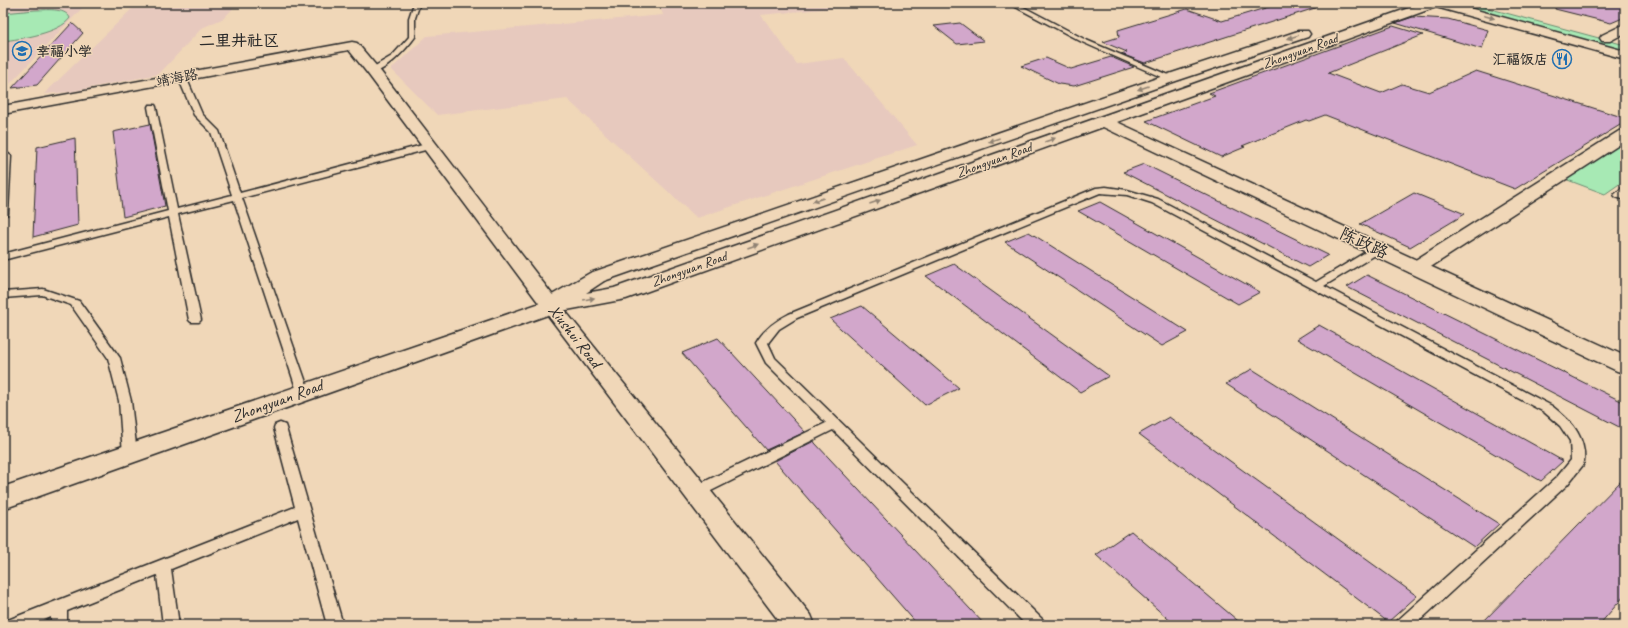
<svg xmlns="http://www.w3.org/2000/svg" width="1628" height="628" font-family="Caveat,'LXGW WenKai TC',sans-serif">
<rect width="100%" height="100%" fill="#f0d7b8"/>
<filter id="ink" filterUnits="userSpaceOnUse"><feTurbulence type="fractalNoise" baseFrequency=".025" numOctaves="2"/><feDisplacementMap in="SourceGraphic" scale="8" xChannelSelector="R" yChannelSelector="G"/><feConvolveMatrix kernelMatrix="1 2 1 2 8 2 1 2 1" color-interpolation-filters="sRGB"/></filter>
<g filter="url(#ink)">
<g fill="#e7c9be">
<polygon points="3,3 87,3 3,91"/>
<polygon points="138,3 238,3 224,18 202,28 159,74 70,92 44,94"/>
<polygon points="659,3 860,3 863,5 761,15 797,64 844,58 917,145 697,218 567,99 437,115 391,69 427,36 663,15"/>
</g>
<g fill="#a7e9b4" stroke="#698a70">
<polygon points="1467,4 1476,5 1625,45 1625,52 1465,7 1464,5"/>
<path d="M35 10C45 10 65 7 70 18 60 33 20 39 3 41V13Z"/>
<polygon points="1625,141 1625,180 1605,194 1565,179"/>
</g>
<g fill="#d2a7cb" stroke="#2b2b2b">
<polygon points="1282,3 1313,3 1315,8 1145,63 1121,54 1127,52 1103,42 1119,37 1118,30 1187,9 1222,21"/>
<polygon points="1556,3 1625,3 1625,17 1611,23 1555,9"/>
<polygon points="1413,17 1448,19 1488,30 1482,49 1395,23"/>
<polygon points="72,23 83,33 37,85 12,88"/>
<polygon points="960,23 984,41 957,44 934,26"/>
<polygon points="1393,26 1423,35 1328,73 1381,93 1402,84 1429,92 1476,71 1625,118 1625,122 1515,189 1325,115 1309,121 1306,120 1242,146 1245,147 1221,157 1146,121 1215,96 1209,93"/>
<polygon points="1111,57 1134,67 1074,86 1059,84 1021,66 1046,58 1071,69"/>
<polygon points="150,124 165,206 123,217 113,132"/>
<polygon points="75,138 78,225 33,237 37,147"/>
<polygon points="1144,164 1328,255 1308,267 1123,172"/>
<polygon points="1414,193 1465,214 1410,247 1360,224"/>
<polygon points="1100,202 1260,292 1238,304 1078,211"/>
<polygon points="1029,232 1188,332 1162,346 1005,242"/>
<polygon points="954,264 1109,376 1080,392 926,276"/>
<polygon points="1367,275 1625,403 1625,430 1347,287"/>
<polygon points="862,306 959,388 925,405 830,319"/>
<polygon points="1319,325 1563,461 1541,481 1297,339"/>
<polygon points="718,338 805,432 766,450 682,353"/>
<polygon points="1252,369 1499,524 1474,547 1226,384"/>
<polygon points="1169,417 1417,596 1388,622 1139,434"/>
<polygon points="814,441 815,443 985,625 918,625 775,461"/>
<polygon points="1625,477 1625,595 1599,625 1480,625"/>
<polygon points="1131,531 1243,625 1175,625 1096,555"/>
</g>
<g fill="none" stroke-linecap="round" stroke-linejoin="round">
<defs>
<g id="lane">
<path d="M414 3H420L415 18V37C408 47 384 74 370 73V69L392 56 409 37V18Z"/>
<polygon points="1008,3 1016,3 1086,40 1175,78 1171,80 1168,80 1082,42"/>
<polygon points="179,75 185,75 186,77 202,114 219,131 240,193 430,143 434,146 433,148 242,198 309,391 307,394 303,395 299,394 297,391 234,200 178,214 201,320 199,322 191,322 189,320 169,217 3,260 3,254 168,211 148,107 149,105 155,105 156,107 177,209 232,195 211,132 194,115 178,77"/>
<polygon points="7,153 11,156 8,214 3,217 3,156"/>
<path d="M1106 187 1127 190 1158 199 1316 282 1374 247H1382L1383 249 1382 251 1324 286 1552 406C1569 420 1581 430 1584 452 1584 457 1585 460 1583 465L1567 485 1415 625H1396L1398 620 1557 477 1571 460 1570 441 1560 426 1544 412 1152 203 1127 195 1100 193 797 318 779 329 768 343 775 358 1043 620 1045 625H1026L833 430 701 496 696 497 691 496 689 492 691 488 826 423 766 363 756 343C764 329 775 321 789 314L1096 188Z"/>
<polygon points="1625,187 1625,200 1616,197 1614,195 1622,188"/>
<polygon points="43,289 79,301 120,358 131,401 137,454 135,457 130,459 125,457 123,454 119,401 108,358 71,305 42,295 3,298 3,292"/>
<polygon points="280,423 285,425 286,428 343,625 327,625 298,518 171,569 179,625 163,625 157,575 67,611 67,625 51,625 51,617 32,625 6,625 8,620 295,507 274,428 275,425"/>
</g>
<g id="street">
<polygon points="1625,24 1625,33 1610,41 1602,41 1600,38 1602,35"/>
<polygon points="352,42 357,43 378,68 558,302 811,615 815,625 782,625 544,310 368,74 349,50 3,114 3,106"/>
<polygon points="1625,129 1625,141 1423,272 1416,274 1409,272 1406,268 1409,264 1619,131"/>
</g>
<polygon id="secondary" points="1423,3 1451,3 1625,51 1625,59 1436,7 1117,122 1625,356 1625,373 1617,371 1103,127 626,299 556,312 3,509 3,487 549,300 552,295 590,273 1166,75 1298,31 1308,31 1310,34 1308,37 1176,81 604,281 586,293 614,288"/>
</defs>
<use href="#lane" stroke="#2b2b2b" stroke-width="3"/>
<use href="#street" stroke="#2b2b2b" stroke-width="3"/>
<use href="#secondary" stroke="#2b2b2b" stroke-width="3"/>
<use href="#lane" fill="#f0d7b8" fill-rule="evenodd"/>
<use href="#street" fill="#f0d7b8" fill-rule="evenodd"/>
<use href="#secondary" fill="#f0d7b8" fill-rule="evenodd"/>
</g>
<defs><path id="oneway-solid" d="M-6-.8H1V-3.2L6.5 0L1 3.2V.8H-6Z"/></defs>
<g fill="#8e8172">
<use href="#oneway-solid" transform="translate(1489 17) rotate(15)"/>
<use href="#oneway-solid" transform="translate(1293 37) rotate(162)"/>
<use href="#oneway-solid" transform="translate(1143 88) rotate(161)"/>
<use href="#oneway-solid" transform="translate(994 140) rotate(161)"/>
<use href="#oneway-solid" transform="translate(1050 140) rotate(-20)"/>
<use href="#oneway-solid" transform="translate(818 200) rotate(161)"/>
<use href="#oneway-solid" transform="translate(875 202) rotate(-20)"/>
<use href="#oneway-solid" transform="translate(753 246) rotate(-20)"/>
<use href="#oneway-solid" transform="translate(589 299) rotate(-10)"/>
</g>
</g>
<defs>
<symbol id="school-ring" viewBox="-11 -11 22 22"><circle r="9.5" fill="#f0d7b8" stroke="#1f6fb2" stroke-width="1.5"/><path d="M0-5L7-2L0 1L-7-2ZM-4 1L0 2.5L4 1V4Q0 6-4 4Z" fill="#1f6fb2"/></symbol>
<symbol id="restaurant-ring" viewBox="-11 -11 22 22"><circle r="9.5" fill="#f0d7b8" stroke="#1f6fb2" stroke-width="1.5"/><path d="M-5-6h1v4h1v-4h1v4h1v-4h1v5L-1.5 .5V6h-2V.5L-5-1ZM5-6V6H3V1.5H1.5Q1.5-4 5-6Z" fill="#1f6fb2"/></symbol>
</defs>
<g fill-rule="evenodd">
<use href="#school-ring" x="11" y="40" width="22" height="22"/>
<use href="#restaurant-ring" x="1551" y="48" width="22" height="22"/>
</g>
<g text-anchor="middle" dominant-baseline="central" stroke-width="3" stroke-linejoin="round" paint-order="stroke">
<g font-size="14" font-weight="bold" fill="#2b2b2b" stroke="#f0d7b8" text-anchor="start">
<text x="36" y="51">幸福小学</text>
<text x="1548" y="59" text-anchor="end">汇福饭店</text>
</g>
<g font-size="14" fill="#2b2b2b" stroke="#f0d7b8">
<text transform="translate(1300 51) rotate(-20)">Zhongyuan Road</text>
<text transform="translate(177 78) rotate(-11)">靖海路</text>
<text transform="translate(994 160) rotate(-20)">Zhongyuan Road</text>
<text transform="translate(689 269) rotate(-20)">Zhongyuan Road</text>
</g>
<g font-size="16" font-weight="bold" fill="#2b2b2b" stroke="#f0d7b8">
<text x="239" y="41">二里井社区</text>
</g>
<g font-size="17" fill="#2b2b2b" stroke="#f0d7b8">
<text transform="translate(1364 243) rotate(25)">陈政路</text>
<text transform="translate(575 336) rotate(52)">Xiushui Road</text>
<text transform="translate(277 401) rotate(-20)">Zhongyuan Road</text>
</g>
</g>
<rect width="1628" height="628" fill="none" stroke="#f0d7b8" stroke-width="16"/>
<rect x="8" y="8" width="1612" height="612" fill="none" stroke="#2b2b2b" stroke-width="1.5" filter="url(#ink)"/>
</svg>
